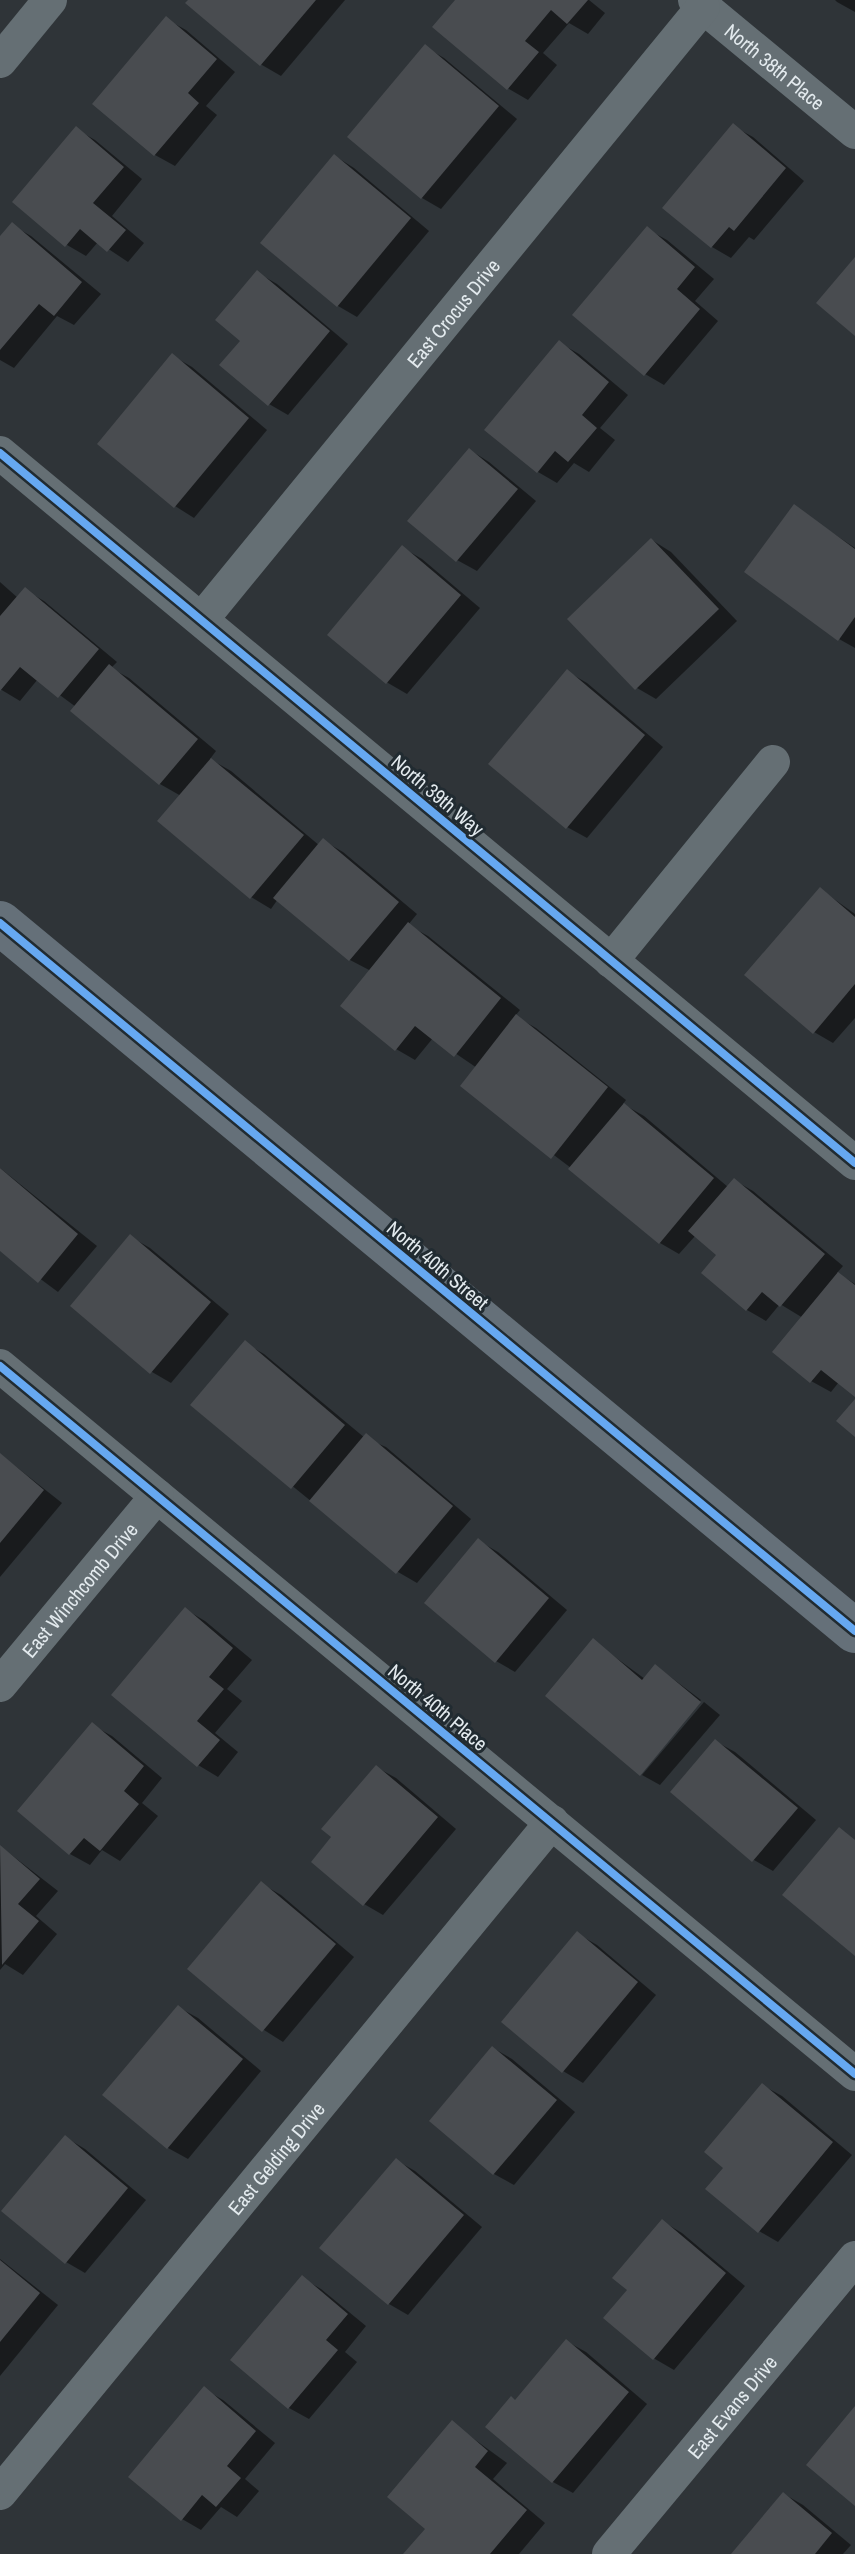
<svg xmlns="http://www.w3.org/2000/svg" width="855" height="2554" font-family="'Archivo Narrow',sans-serif">
<rect width="100%" height="100%" fill="#2f3438"/>
<g fill="#0007">
<polygon points="190,0 345,0 281,76 262,65 188,3"/>
<polygon points="458,0 589,0 605,13 588,34 569,23 543,53 557,65 528,100 509,89 435,27"/>
<polygon points="835,0 855,0 855,12 837,2"/>
<polygon points="166,19 186,30 235,72 206,106 217,115 175,166 155,155 95,104"/>
<polygon points="425,47 444,58 517,119 441,209 422,198"/>
<polygon points="733,126 753,137 804,181 754,240 749,237 731,258 712,247"/>
<polygon points="76,129 95,140 142,179 112,216 144,243 128,262 98,242 86,256 67,245"/>
<polygon points="335,156 354,168 429,231 357,317 338,306"/>
<polygon points="12,225 31,236 101,294 74,325 57,316 14,368 0,360 0,239"/>
<polygon points="647,229 667,240 714,279 695,301 718,321 664,385 645,374"/>
<polygon points="258,273 277,284 348,344 288,415 269,404 242,341"/>
<polygon points="560,343 579,354 628,395 600,428 615,440 589,472 574,463 557,483 538,472"/>
<polygon points="173,356 192,367 267,430 194,518 175,506"/>
<polygon points="470,450 489,462 536,501 477,571 457,560"/>
<polygon points="794,507 855,548 855,648 839,639"/>
<polygon points="652,540 671,552 737,621 656,699 637,688"/>
<polygon points="403,548 422,559 480,608 407,694 388,683 330,634"/>
<polygon points="0,582 18,598 25,590 44,601 117,662 111,668 129,678 216,751 210,759 231,771 320,846 324,841 343,852 417,914 408,925 428,936 520,1010 515,1016 536,1028 626,1100 623,1104 644,1116 728,1187 734,1180 753,1191 843,1266 837,1273 855,1284 855,1395 839,1382 831,1392 811,1381 803,1318 780,1304 766,1321 747,1310 719,1254 696,1235 679,1254 660,1243 571,1168 463,1086 477,1068 433,1038 415,1060 396,1049 371,971 350,960 278,899 271,909 251,897 181,796 160,784 76,707 38,679 20,701 0,689"/>
<polygon points="568,672 587,683 663,747 587,838 567,827"/>
<polygon points="820,889 855,914 855,1018 833,1043 814,1032"/>
<polygon points="0,1168 97,1246 58,1292 0,1249"/>
<polygon points="131,1237 150,1248 229,1314 171,1383 152,1372 73,1306"/>
<polygon points="245,1343 264,1354 365,1438 386,1447 471,1519 417,1583 398,1572 193,1405"/>
<polygon points="0,1454 62,1503 0,1577"/>
<polygon points="479,1541 498,1552 567,1610 515,1672 496,1661"/>
<polygon points="185,1609 205,1621 252,1660 227,1689 242,1701 215,1733 238,1752 218,1777 198,1765 114,1695"/>
<polygon points="593,1641 645,1679 656,1666 701,1700 640,1773"/>
<polygon points="704,1702 720,1715 660,1785 642,1775"/>
<polygon points="92,1725 112,1736 162,1778 142,1803 158,1816 120,1861 102,1850 90,1865 70,1854 20,1811"/>
<polygon points="715,1741 735,1752 816,1820 773,1871 754,1860"/>
<polygon points="376,1767 396,1778 456,1829 383,1915 364,1904 334,1837"/>
<polygon points="0,1846 58,1891 36,1916 57,1934 23,1975 5,1964 0,1970"/>
<polygon points="262,1884 281,1895 354,1957 283,2042 264,2030 190,1969"/>
<polygon points="578,1934 597,1945 656,1995 583,2083 563,2071"/>
<polygon points="178,2007 198,2018 261,2071 188,2159 168,2148"/>
<polygon points="493,2048 512,2059 575,2112 514,2185 494,2174 432,2121"/>
<polygon points="762,2085 782,2096 852,2155 778,2242 759,2231 725,2168"/>
<polygon points="65,2137 85,2149 146,2200 85,2273 66,2262"/>
<polygon points="396,2160 415,2171 482,2227 408,2315 389,2304"/>
<polygon points="662,2221 682,2233 745,2286 674,2370 655,2359 606,2318 630,2290"/>
<polygon points="0,2259 58,2305 0,2376"/>
<polygon points="302,2278 321,2289 366,2326 345,2352 357,2362 309,2419 289,2408 233,2360"/>
<polygon points="566,2341 586,2352 647,2404 573,2493 553,2482 516,2402"/>
<polygon points="204,2389 223,2400 275,2443 245,2479 259,2491 237,2517 221,2507 201,2530 182,2519"/>
<polygon points="452,2423 507,2463 493,2479 545,2523 519,2554 405,2554 428,2528"/>
<polygon points="784,2494 803,2505 851,2545 843,2554 734,2554"/>
</g>
<g fill="#494c50">
<polygon points="188,0 316,0 260,66 185,3"/>
<polygon points="455,0 588,0 567,24 551,10 525,41 539,52 507,90 432,27"/>
<polygon points="166,16 217,59 188,93 199,103 154,156 92,104"/>
<polygon points="425,44 499,106 421,199 347,137"/>
<polygon points="733,123 786,168 734,231 729,227 711,248 662,208"/>
<polygon points="76,126 124,167 93,203 126,230 107,252 80,229 65,247 12,202"/>
<polygon points="334,154 411,218 337,307 260,243"/>
<polygon points="12,222 82,282 54,316 39,304 0,350 0,236"/>
<polygon points="647,226 695,267 677,289 700,309 644,376 572,315"/>
<polygon points="855,257 855,336 816,303"/>
<polygon points="257,270 330,331 268,406 219,365 240,341 215,320"/>
<polygon points="559,340 609,382 582,415 597,428 568,462 555,451 537,473 484,430"/>
<polygon points="172,353 249,418 174,508 97,444"/>
<polygon points="469,448 518,489 456,562 407,521"/>
<polygon points="794,504 855,549 855,617 838,641 744,572"/>
<polygon points="651,538 719,609 635,690 567,619"/>
<polygon points="402,545 461,595 386,684 327,635"/>
<polygon points="25,587 99,649 58,698 20,667 0,691 0,616"/>
<polygon points="109,664 198,739 159,785 70,711"/>
<polygon points="567,669 645,735 566,829 488,764"/>
<polygon points="211,758 304,835 250,899 157,821"/>
<polygon points="323,838 399,902 349,961 273,898"/>
<polygon points="820,887 855,917 855,984 813,1034 744,975"/>
<polygon points="408,922 501,998 454,1057 415,1026 395,1051 340,1006"/>
<polygon points="516,1014 608,1087 551,1159 460,1086"/>
<polygon points="624,1103 714,1178 659,1244 568,1169"/>
<polygon points="0,1168 78,1234 38,1283 0,1251"/>
<polygon points="734,1178 825,1254 780,1307 762,1292 746,1311 701,1273 716,1255 688,1231"/>
<polygon points="130,1234 211,1302 150,1374 70,1306"/>
<polygon points="838,1272 855,1285 855,1397 821,1370 810,1383 772,1352"/>
<polygon points="245,1340 345,1425 291,1489 190,1405"/>
<polygon points="855,1399 855,1437 836,1421"/>
<polygon points="366,1433 453,1506 396,1574 309,1501"/>
<polygon points="0,1453 44,1490 0,1543"/>
<polygon points="478,1538 549,1598 495,1663 424,1603"/>
<polygon points="185,1607 233,1648 209,1677 224,1689 197,1721 220,1740 197,1767 111,1695"/>
<polygon points="593,1638 642,1680 655,1664 701,1702 640,1776 545,1696"/>
<polygon points="92,1722 144,1766 124,1791 139,1804 100,1851 84,1838 69,1855 17,1811"/>
<polygon points="715,1739 798,1808 752,1862 670,1792"/>
<polygon points="376,1765 438,1817 363,1906 311,1862 331,1837 321,1829"/>
<polygon points="839,1827 855,1840 855,1956 782,1895"/>
<polygon points="0,1845 40,1879 18,1904 39,1921 2,1965"/>
<polygon points="261,1881 336,1944 262,2032 187,1969"/>
<polygon points="577,1931 638,1982 562,2073 501,2022"/>
<polygon points="178,2005 243,2059 167,2149 102,2095"/>
<polygon points="492,2046 557,2100 493,2175 429,2121"/>
<polygon points="762,2083 833,2142 758,2233 705,2189 723,2168 704,2152"/>
<polygon points="65,2135 128,2188 65,2264 1,2211"/>
<polygon points="396,2158 464,2215 388,2305 319,2248"/>
<polygon points="662,2219 726,2273 653,2360 603,2318 627,2290 612,2278"/>
<polygon points="0,2260 40,2293 0,2342"/>
<polygon points="302,2275 348,2314 326,2340 338,2350 288,2409 230,2360"/>
<polygon points="566,2339 629,2392 552,2483 485,2427 511,2396 515,2400"/>
<polygon points="204,2386 256,2431 227,2466 241,2478 216,2507 202,2495 181,2521 128,2477"/>
<polygon points="855,2406 855,2506 806,2465"/>
<polygon points="452,2420 488,2451 475,2467 527,2510 490,2554 403,2554 425,2529 387,2497"/>
<polygon points="783,2492 832,2533 815,2554 731,2554"/>
</g>
<g fill="none" stroke-linecap="round" stroke-linejoin="round">
<g stroke="#656f74" stroke-width="34">
<path id="s1" d="M695 0 855 132"/>
<polyline points="0,61 50,0"/>
<polyline points="0,453 855,1163"/>
<path id="s2" d="M202 619 703 7"/>
<polyline points="611,961 773,762"/>
<polyline points="0,1366 855,2074"/>
<path id="s3" d="M0 1685 157 1496"/>
<path id="s4" d="M0 2493 552 1822"/>
<path id="s5" d="M609 2554 855 2258"/>
</g>
<polyline stroke="#657079" stroke-width="44" points="0,923 855,1631"/>
<defs>
<g id="cycleway">
<polyline points="0,453 855,1163"/>
<polyline points="0,923 855,1631"/>
<polyline points="0,1366 855,2074"/>
</g>
</defs>
<use href="#cycleway" stroke="#212b31" stroke-width="13"/>
<use href="#cycleway" stroke="#66a8f1" stroke-width="8"/>
</g>
<g text-anchor="middle" dominant-baseline="central" stroke-width="6" stroke-linejoin="round" paint-order="stroke">
<g font-size="20" fill="#e3eaee" stroke="#212b31">
<text stroke="none"><textPath href="#s1" startOffset="104">North 38th Place</textPath></text>
<text stroke="none"><textPath href="#s2" startOffset="396">East Crocus Drive</textPath></text>
<text transform="translate(438 795) rotate(40)">North 39th Way</text>
<text transform="translate(438 1265) rotate(40)">North 40th Street</text>
<text stroke="none"><textPath href="#s3" startOffset="124">East Winchcomb Drive</textPath></text>
<text transform="translate(438 1707) rotate(40)">North 40th Place</text>
<text stroke="none"><textPath href="#s4" startOffset="434">East Gelding Drive</textPath></text>
<text stroke="none"><textPath href="#s5" startOffset="192">East Evans Drive</textPath></text>
</g>
</g>
</svg>
